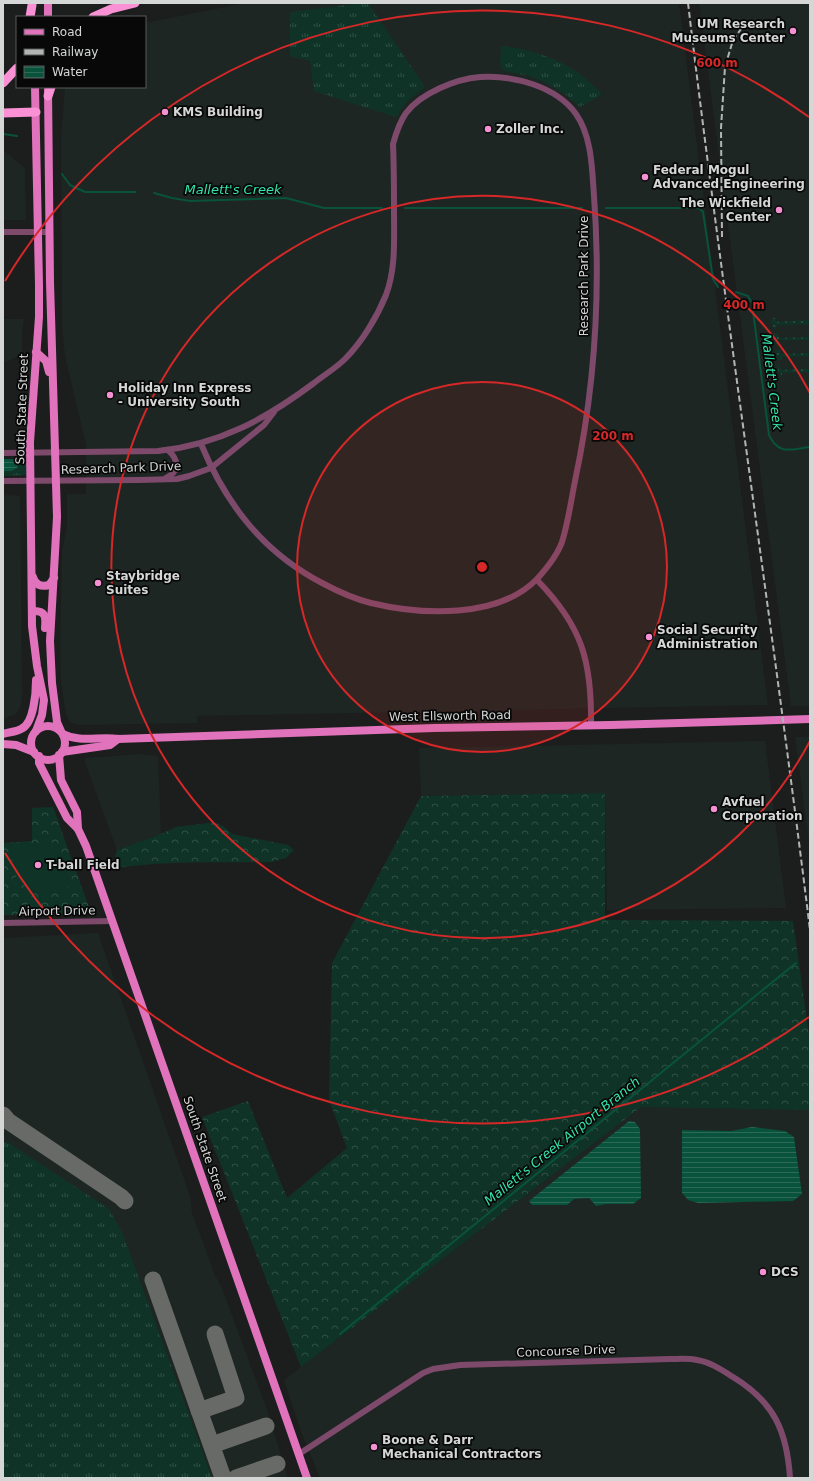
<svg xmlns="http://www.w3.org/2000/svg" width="813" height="1481" font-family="'DejaVu Sans',sans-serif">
<defs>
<pattern id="grass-tufts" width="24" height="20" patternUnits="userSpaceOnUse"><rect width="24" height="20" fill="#0f3427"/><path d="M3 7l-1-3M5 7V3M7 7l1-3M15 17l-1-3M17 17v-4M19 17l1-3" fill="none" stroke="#315146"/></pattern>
<pattern id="forest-crowns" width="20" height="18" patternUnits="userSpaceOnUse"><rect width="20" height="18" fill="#0f3427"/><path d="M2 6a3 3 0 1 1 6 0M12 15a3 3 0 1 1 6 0" fill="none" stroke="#315146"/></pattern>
<pattern id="garden-dots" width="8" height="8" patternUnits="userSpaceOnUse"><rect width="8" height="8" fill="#0f3427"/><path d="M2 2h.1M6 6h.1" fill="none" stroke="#315146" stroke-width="1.8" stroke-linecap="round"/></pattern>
<pattern id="water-rules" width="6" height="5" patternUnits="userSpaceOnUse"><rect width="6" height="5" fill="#09523b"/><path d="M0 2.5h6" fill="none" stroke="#2c6a57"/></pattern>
</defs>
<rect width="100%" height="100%" fill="#1c1e1d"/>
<g fill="#1d2622">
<polygon points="245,3 679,3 768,705 197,716 197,723 79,725 70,722 66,714 61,682 60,643 62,552 67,527 67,494 86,494 86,445 65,356 62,326 61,136 65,87 145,87 145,23"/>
<polygon points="699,3 810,3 810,706 791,706"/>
<polygon points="3,150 25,168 26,220 3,220"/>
<polygon points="3,319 24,319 22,331 22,352 14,358 3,363"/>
<polygon points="3,495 20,496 22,696 21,705 18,711 14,715 3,719"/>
<polygon points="795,737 810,737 810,849"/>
<polygon points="765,741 786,908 607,910 605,793 421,796 419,748"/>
<polygon points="139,754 158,756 161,834 117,850 84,760 86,758"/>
<polygon points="98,933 190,1196 192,1213 215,1275 222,1288 267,1410 288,1478 3,1478 3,938"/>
<polygon points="641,1107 810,1110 810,1478 320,1478 302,1434 284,1380"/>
</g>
<g fill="url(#grass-tufts)">
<polygon points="362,3 368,3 425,87 407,101 396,117 314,91 310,61 290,56 290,12"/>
<path d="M502 46C530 49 558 58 580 74 588 80 594 87 601 93V95L580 107C566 93 548 82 529 76 524 74 505 73 502 69 499 64 501 53 501 47Z"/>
<polygon points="17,459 28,460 28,475 3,476 3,471 12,471 18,467"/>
<polygon points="3,1142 9,1143 109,1209 122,1232 212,1478 3,1478"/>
</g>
<g fill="url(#forest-crowns)">
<polygon points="605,793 605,920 793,921 810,1043 810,1110 641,1107 301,1367 202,1117 248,1101 287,1198 347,1148 329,1100 332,963 421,796"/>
<polygon points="53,807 91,913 3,915 3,843 32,841 32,808"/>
<path d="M209 823H216L223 826 232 834 288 845 294 850 286 858 271 862C220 863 168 860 117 868L115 857 117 850 161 834 176 827Z"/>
</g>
<g fill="url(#garden-dots)">
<polygon points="773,318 775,318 776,322 810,320 810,324 777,325 776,329 774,329 771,320"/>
<polygon points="775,333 778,333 779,338 810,337 810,340 779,340 778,344 776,345 774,336"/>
<polygon points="775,350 780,350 780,354 810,353 810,356 781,357 782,360 777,360"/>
<polygon points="779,365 782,370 810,369 810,372 782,373 782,376 780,377 777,366"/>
</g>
<polygon fill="#0f3427" points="56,842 70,887 40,895 17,880 10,850"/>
<g fill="url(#water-rules)">
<polygon points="3,459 17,459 18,467 12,471 3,471"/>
<polygon points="629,1121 635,1122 640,1129 641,1198 633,1204 606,1204 596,1206 589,1198 574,1199 567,1205 532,1205 529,1201"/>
<polygon points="752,1127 785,1131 794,1137 802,1194 793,1201 698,1203 688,1200 682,1193 682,1130 731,1131"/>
</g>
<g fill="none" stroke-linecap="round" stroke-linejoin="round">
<g stroke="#09523b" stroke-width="2">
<polyline points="3,134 17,136"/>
<polyline points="62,174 70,185 85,192 135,192"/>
<polyline points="154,193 172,198 190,201 286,198 324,208 382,208"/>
<polyline points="405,208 582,208"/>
<polyline points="606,208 699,208 703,212 713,279 718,287"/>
<path d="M736 292 748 296 752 303 769 435C779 456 791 449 810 447"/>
<polyline points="340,1334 796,963"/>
</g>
<g stroke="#686a68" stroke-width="17">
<polyline points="3,1115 8,1121 121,1197 125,1201"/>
<polyline points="153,1280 223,1478"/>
<polyline points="199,1411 236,1398 215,1334"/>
<polyline points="212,1445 266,1426"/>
<polyline points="236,1478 277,1464"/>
</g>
<g stroke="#7e4a6c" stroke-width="6">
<polyline points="3,232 49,232"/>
<path d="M3 453 158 451C218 445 266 419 314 383 324 375 336 368 345 359 362 342 377 317 386 295 396 268 394 239 394 211 394 189 394 166 393 144 396 133 399 123 406 113 421 93 456 79 480 77 513 75 556 86 576 114 592 137 592 169 594 196 601 292 595 387 575 481 571 501 568 523 562 542 557 556 547 568 537 579 498 619 421 615 371 603 355 599 339 592 324 584 264 553 227 506 201 444"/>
<path d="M166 478C180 471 179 460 168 450"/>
<polyline points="3,481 138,480 177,479 189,476 211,468 264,425 274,412"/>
<path d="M537 580C582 626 592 661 591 725"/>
<polyline points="3,923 112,921"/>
<path d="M299 1454 423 1373 433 1369 460 1365 670 1359C678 1359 689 1358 697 1360 710 1362 722 1370 733 1377 774 1402 787 1431 790 1478"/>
</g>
<g stroke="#e073bc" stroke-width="8">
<polyline points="48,3 48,17"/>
<polyline points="35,87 39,285 39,317 30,442 32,626 37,666 44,700 42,715 36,731"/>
<polyline points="48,89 50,282 57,517 50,641 52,683 57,722 61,731"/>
<polyline points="36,352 46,361 49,372"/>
<path d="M33 577C35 585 41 587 49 585L54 578"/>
<path d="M32 611C46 610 46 617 45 628"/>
<circle cx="48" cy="743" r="17"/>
<path d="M3 734C9 732 16 732 21 729 34 724 36 692 36 680"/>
<path d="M63 734C80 743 100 736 118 739L434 728 611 725 810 719"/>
<polyline points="3,744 16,745 34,752"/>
<polyline points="62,752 110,745 118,739"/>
<polyline points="59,755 61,780 77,812 78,829"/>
<polyline points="39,756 39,763 67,818 78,829 86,846 307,1478"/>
</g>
<g stroke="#fa91d5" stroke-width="9">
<polyline points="30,17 32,5"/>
<polyline points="93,17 111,9 135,3"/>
<polyline points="3,83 17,68"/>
<polyline points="48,96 51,87"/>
<polyline points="3,113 36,112"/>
</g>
<g stroke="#b3b5b4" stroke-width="2" stroke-dasharray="6 3" stroke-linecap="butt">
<path d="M688 3C725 313 772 621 810 930"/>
<polyline points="722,237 721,128 725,67 733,40 744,25"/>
</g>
</g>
<circle cx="482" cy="567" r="185" fill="#d62828" fill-opacity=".12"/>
<g fill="none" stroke="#d62828" stroke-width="2">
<circle cx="482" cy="567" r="185"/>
<path d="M810 741A371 371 0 1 1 810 393"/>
<path d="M809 1017A556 556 0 0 1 5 853M5 281A556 556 0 0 1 809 117"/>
</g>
<g fill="#f591d2" stroke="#070807" stroke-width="1.5">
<circle cx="793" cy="31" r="4"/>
<circle cx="165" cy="112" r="4"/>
<circle cx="488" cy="129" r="4"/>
<circle cx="645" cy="177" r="4"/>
<circle cx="779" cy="210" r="4"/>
<circle cx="110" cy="395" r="4"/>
<circle cx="98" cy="583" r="4"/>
<circle cx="649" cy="637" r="4"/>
<circle cx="714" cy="809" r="4"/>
<circle cx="38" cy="865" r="4"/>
<circle cx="763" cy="1272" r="4"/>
<circle cx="374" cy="1447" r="4"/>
</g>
<g text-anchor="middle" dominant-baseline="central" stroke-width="3.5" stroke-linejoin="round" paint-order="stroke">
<g font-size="12" font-weight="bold" fill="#d5d7d6" stroke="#070807" text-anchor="start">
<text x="785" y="24" text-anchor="end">UM Research<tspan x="785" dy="14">Museums Center</tspan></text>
<text x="173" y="112">KMS Building</text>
<text x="496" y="129">Zoller Inc.</text>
<text x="653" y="170">Federal Mogul<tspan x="653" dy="14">Advanced Engineering</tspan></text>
<text x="771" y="203" text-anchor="end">The Wickfield<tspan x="771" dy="14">Center</tspan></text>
<text x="118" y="388">Holiday Inn Express<tspan x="118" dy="14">- University South</tspan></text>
<text x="106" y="576">Staybridge<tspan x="106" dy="14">Suites</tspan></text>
<text x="657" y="630">Social Security<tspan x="657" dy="14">Administration</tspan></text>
<text x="722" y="802">Avfuel<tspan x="722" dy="14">Corporation</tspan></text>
<text x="46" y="865">T-ball Field</text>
<text x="771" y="1272">DCS</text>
<text x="382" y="1440">Boone &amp; Darr<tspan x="382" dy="14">Mechanical Contractors</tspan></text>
</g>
<g font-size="12" fill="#d5d7d6" stroke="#070807">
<text transform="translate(584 276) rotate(-90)">Research Park Drive</text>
<text transform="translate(22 409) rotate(-88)">South State Street</text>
<text transform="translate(121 468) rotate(-2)">Research Park Drive</text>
<text transform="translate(450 716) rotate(-1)">West Ellsworth Road</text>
<text transform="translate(57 911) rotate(-1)">Airport Drive</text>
<text transform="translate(205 1149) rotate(71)">South State Street</text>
<text transform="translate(566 1351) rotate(-2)">Concourse Drive</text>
</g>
<g font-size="13" font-style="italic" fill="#34e2ab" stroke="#070807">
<text x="233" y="189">Mallett's Creek</text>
<text transform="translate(772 382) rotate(83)">Mallett's Creek</text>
<text transform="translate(562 1141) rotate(-39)">Mallett's Creek Airport Branch</text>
</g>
</g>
<circle cx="482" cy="567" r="6" fill="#d62828" stroke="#070807" stroke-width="2"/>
<g font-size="12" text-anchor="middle" font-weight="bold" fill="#d62828" stroke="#070807" stroke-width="3.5" stroke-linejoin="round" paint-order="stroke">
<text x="717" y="67">600 m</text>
<text x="744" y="309">400 m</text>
<text x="613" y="440">200 m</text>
</g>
<rect width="813" height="1481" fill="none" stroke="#d5d7d6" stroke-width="8"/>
<rect x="16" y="16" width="130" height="72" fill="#070807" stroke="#595b5a"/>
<rect x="24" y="29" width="20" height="6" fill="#e073bc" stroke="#595b5a"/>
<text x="52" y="36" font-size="12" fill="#d5d7d6">Road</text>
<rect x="24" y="49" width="20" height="6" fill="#b3b5b4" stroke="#595b5a"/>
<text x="52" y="56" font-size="12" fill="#d5d7d6">Railway</text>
<rect x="24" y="66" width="20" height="12" fill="url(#water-rules)" stroke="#595b5a"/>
<text x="52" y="76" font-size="12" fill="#d5d7d6">Water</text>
</svg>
